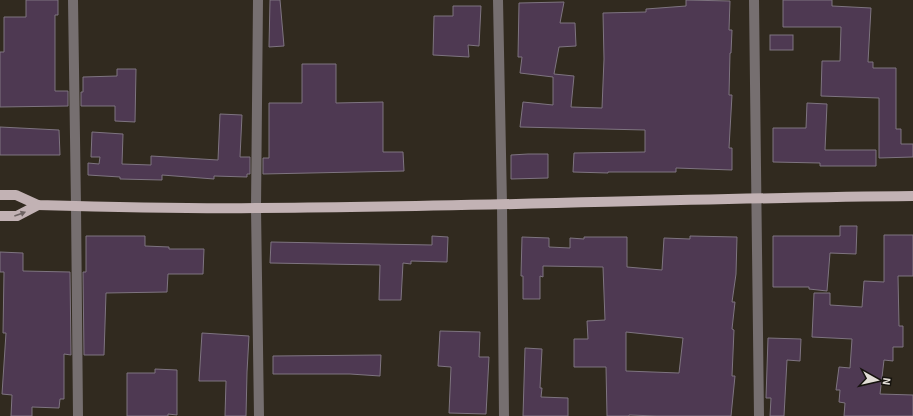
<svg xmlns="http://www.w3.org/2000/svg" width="913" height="416" font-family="'Source Sans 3',sans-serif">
<rect width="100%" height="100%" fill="#312a1f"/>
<g fill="#4e3952" stroke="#7e7480" fill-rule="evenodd">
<polygon points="26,0 58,0 58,15 55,15 55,91 68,91 68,106 0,107 0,52 4,52 4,17 26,17"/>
<polygon points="270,0 280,0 284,46 269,47"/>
<polygon points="686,0 730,1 729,30 732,30 731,53 730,53 729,95 732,95 729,148 732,148 732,170 676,168 676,172 608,172 608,173 573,172 574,153 645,152 645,130 520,127 523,102 553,105 553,77 520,73 522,57 518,57 519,3 564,2 560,23 575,23 576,46 559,47 554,74 574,76 571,107 602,108 604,59 603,13 646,12 646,9 686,6"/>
<polygon points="783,0 832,0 832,6 871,8 868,62 873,62 873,68 896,68 896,129 901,129 901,144 913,144 913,157 879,158 879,98 821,96 822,61 840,61 841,27 783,27"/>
<polygon points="453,6 481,6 479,46 468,45 469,57 433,55 434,16 453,16"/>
<rect x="770" y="35" width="23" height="15"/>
<polygon points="302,64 336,64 336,103 383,102 383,152 403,152 404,171 263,174 263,158 269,158 269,103 302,103"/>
<polygon points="117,69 136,69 135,122 115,121 115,106 81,106 81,92 83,92 83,77 117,76"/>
<polygon points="807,103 827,104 825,150 876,150 876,166 820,166 820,163 773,162 773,128 806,128"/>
<polygon points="220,114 242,115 240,157 250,157 250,174 247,174 247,177 214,176 214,179 162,175 162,180 120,179 120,177 88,175 88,163 99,164 100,157 91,157 92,132 123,134 122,164 151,165 151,156 218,160"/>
<polygon points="0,127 59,130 60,155 0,155"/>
<polygon points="528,154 548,154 548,178 511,179 511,155"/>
<polygon points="840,226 857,226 856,254 830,253 827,291 809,289 809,287 773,287 773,236 840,236"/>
<polygon points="884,235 913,235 913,276 898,276 899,326 903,326 903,347 893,347 893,361 884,360 880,394 913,395 913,416 844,416 845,403 839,402 840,390 836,390 839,367 850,368 852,339 812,337 814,293 830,293 830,305 862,307 864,281 884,282"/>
<polygon points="86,236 145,236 145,246 169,247 169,249 204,249 203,274 168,274 167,292 106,293 104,355 84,355 83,272 86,272"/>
<polygon points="432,236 448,237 447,262 411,261 411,264 403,263 401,300 379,300 380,265 270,263 271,242 432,245"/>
<path d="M690 236 737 237 736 274 732 302H735L732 329 734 330 732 376H735L731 416H657L629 415V416H607L606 367H574V339H588L587 321 605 320 603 267 543 266V277L540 276V299H523V276H521L522 237 549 238V247L570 248V238L584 239V237H627V267L662 270 664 238 690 239ZM626 332 683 338 679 373 626 371Z"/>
<polygon points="0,252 23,253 23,271 70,272 71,355 64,354 64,399 60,399 59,408 32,407 32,416 11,416 12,395 2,394 6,333 3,333 4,272 0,272"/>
<polygon points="440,331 480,332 479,357 489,357 486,414 449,413 451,367 438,366"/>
<polygon points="202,333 249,336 247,372 246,416 225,416 226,381 199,381"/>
<polygon points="768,338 801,339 800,361 787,360 784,416 770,416 771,398 766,398"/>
<polygon points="525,348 542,349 540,388 542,388 541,397 568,398 568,416 523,416"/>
<polygon points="381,355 380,376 350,374 273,374 273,356"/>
<polygon points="155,369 177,370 177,415 168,414 168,416 127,416 127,373 155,373"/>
</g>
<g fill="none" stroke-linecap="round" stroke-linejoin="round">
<g stroke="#766f70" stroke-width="10">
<polyline points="73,0 76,206 78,416"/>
<polyline points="258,0 256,208 259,416"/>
<polyline points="498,0 502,204 504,416"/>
<polyline points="754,0 759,416"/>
</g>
<g stroke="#c2b2b4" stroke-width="10">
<path d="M0 195H16L38 205C111 207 185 209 258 208 476 207 695 198 913 196"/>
<polyline points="0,216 17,216 38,205"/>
</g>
</g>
<defs><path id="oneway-solid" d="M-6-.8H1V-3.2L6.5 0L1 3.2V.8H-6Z"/></defs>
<use fill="#6c6261" href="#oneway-solid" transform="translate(20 214) rotate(-20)"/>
<g transform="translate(877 380) rotate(98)" stroke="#16130e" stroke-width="3" paint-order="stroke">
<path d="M0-3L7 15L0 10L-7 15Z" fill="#e2ddd6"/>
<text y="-6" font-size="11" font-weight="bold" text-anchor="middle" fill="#e2ddd6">N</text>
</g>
</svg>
